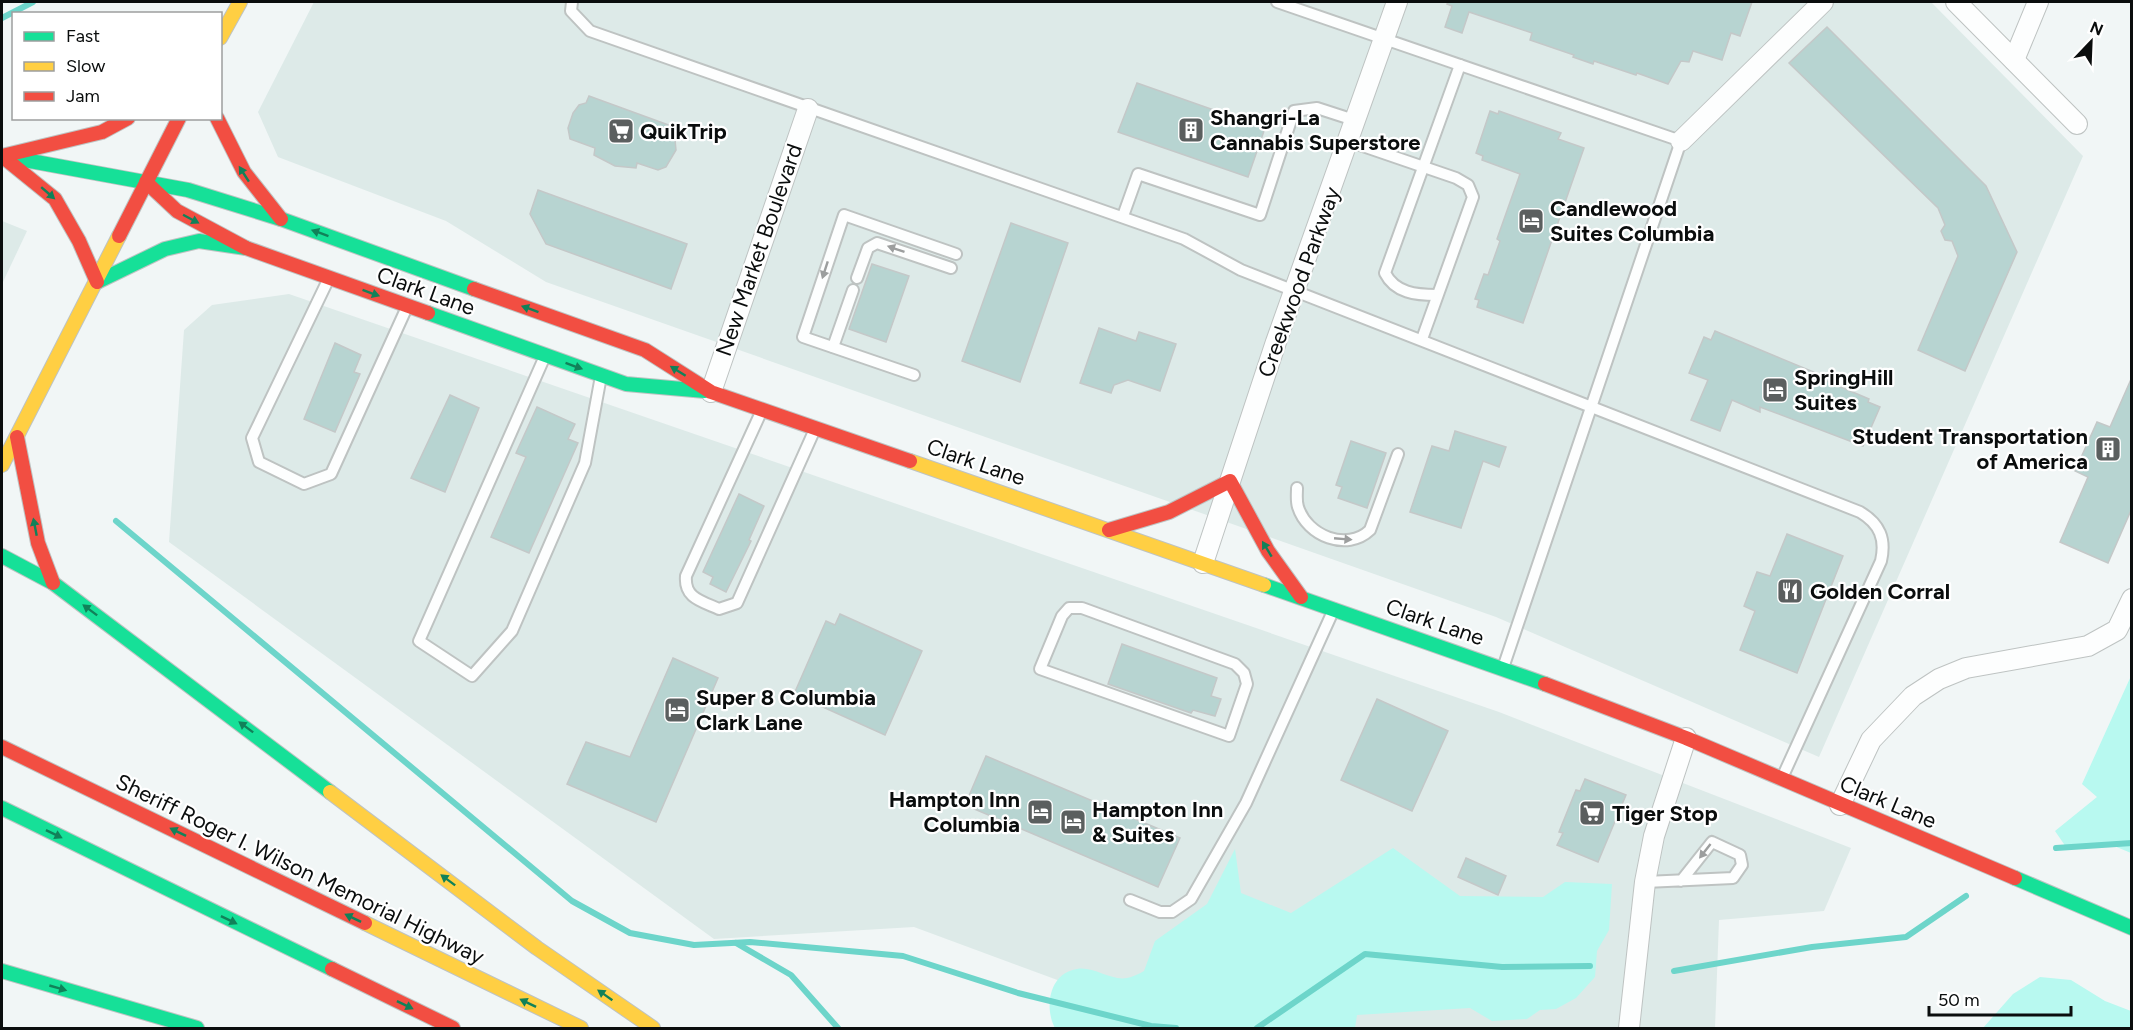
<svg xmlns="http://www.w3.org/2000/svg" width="2133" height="1030" font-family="Figtree,sans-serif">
<rect width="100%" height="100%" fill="#f1f6f6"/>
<g fill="#ddeae8">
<polygon points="314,2 1931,2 2083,156 1819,757 1496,617 546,282 446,221 278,157 258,112"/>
<polygon points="2,221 27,231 2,284"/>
<polygon points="289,294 1499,712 1851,848 1824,911 1719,920 1715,1028 1173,1028 1166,1020 914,927 714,939 169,542 184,330 212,305"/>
</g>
<g fill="#b8f9f0">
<polygon points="2131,676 2131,853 2107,843 2066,847 2055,831 2097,797 2082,784"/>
<path d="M1393 848 1460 896 1543 897 1565 882 1612 884 1609 930 1597 951 1595 977 1576 998 1556 1009 1540 1010 1527 1019 1492 1021 1470 1008 1357 1015 1355 1028H1055C1044 1008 1049 973 1077 969 1093 966 1111 981 1127 978 1132 977 1139 974 1144 971L1155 941 1207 904 1235 849 1241 893 1291 913Z"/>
<polygon points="2040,977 2071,980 2105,1001 2131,1011 2131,1028 1983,1028 2013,994"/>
</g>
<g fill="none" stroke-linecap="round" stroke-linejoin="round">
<g stroke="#6dd5ca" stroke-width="6">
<polyline points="2,18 33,2"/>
<polyline points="116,521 572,901 630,933 694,945 750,942 903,956 1018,993 1151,1026 1176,1028"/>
<polyline points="2056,848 2132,843"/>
<polyline points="736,943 791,975 838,1028"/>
<polyline points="1674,971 1812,947 1906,937 1966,896"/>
<polyline points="1257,1028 1365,954 1502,967 1590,966"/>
</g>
</g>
<g fill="#b7d4d1" stroke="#c4c8c8" stroke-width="1.5">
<polygon points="1448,2 1752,2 1740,36 1731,33 1722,60 1693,51 1689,62 1681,61 1668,84 1637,73 1636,75 1594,61 1593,64 1573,57 1574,55 1530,40 1532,33 1469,12 1462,33 1445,27 1452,6 1447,4"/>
<polygon points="1827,27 1986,186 2017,252 1965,371 1918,350 1958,256 1952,241 1945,240 1941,231 1945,225 1938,208 1789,63"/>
<polygon points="1137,83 1265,128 1248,177 1118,132"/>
<polygon points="589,96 674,127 671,134 675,140 676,150 666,167 658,170 637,163 636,168 615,166 594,155 595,148 570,139 568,128 573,113 579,105 586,103"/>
<polygon points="1490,111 1498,114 1499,111 1561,133 1558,139 1584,148 1523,323 1477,307 1479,300 1475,299 1484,274 1488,275 1500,241 1497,239 1520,174 1482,160 1483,156 1476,153"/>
<polygon points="538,190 687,244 671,289 546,244 530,214"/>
<polygon points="1011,223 1068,243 1020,382 962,361"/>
<polygon points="872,264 909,276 886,342 849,329"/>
<polygon points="1099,328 1136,341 1139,332 1176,344 1160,391 1128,380 1114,385 1111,393 1080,383"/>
<polygon points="1715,331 1823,376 1822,379 1869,399 1868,402 1880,407 1863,446 1760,407 1760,412 1732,400 1720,431 1691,420 1708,380 1689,373 1704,337 1711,340"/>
<polygon points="335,343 361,355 354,372 360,374 335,432 304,419"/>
<polygon points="2132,377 2132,508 2108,563 2060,542 2088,477 2075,471 2097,422 2110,427"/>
<polygon points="450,395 479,408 445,492 411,478"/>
<polygon points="537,407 575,424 568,439 578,443 529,553 491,537 526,457 516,453"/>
<polygon points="1455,431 1506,447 1499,467 1483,461 1461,528 1410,512 1432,446 1449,451"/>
<polygon points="1351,441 1386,453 1367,508 1338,498 1342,487 1336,485"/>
<polygon points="739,494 764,506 749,540 751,541 726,592 710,584 713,577 703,572"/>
<polygon points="1787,534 1843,556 1797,673 1740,650 1755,611 1744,606 1757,572 1770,576"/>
<polygon points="840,614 922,651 885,735 794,694 826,621 835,625"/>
<polygon points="1122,644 1217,678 1211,696 1221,699 1215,716 1193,710 1191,713 1108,684"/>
<polygon points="673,658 718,678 656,822 567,784 586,742 630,757"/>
<polygon points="1377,699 1448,731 1412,811 1341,780"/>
<polygon points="986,756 1180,838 1158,887 965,805"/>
<polygon points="1585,779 1626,795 1598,862 1557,845 1563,833 1559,832 1576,790 1580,791"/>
<polygon points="1466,858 1506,876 1498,895 1458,877"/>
</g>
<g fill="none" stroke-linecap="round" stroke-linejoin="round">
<defs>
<g id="lane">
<path d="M572 2 571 11 590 31 1184 239 1241 270 1860 512C1880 524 1886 539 1881 561L1782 778"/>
<polyline points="1277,2 1681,141 1503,668"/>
<polyline points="1348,141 1456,178 1468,185 1473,197 1422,339"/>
<polyline points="1123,216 1138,174 1260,215 1294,111 1317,108 1354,120"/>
<polyline points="329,278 252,438 259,462 304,484 331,474 407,307"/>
<polyline points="857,278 868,248 877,243 951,268"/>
<path d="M1437 295C1416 295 1395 293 1385 273L1460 65"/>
<polyline points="833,347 853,290"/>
<polyline points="545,356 419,641 472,676 512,631 585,463 601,376"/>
<polyline points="914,375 803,337 844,215 956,254"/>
<path d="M762 410 686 576C684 598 701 601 719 609L737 603 815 429"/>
<path d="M1297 488C1297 494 1296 501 1298 507 1307 536 1347 552 1370 530L1398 454"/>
<polygon points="1069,608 1082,608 1235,664 1244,673 1247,684 1229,736 1040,669 1062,616"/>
<polyline points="1645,882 1733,878 1742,865 1740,855 1712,842 1681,881"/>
<polyline points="1130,900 1160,912 1172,912 1191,899 1246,803 1334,609"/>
</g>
<g id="street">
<polyline points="1956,2 2077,124"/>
<polyline points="2014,60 2038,2"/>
<polyline points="1681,141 1823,2"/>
<polyline points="711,392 808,109"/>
<polyline points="1203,563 1276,342 1397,2"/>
<polyline points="1840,805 1871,740 1913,696 1939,679 1966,668 2088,646 2117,630 2132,599"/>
<polyline points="1629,1028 1645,882 1654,836 1686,738"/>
</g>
<g id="fast">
<polyline points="3,156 188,190 281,219 474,289"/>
<polyline points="97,282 165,249 199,241 246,248"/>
<polyline points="428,313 626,384 705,391"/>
<polyline points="2,556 53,583 330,792"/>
<polyline points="1264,585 1545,684"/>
<polyline points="2,808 332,969"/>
<polyline points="2015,878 2132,928"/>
<polyline points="2,971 197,1028"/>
</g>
<g id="slow">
<polyline points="220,38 240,2"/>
<polyline points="910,461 1264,585"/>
<polyline points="2,465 119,236"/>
<polyline points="330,792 537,948 653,1028"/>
<polyline points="365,923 581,1028"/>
</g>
<g id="jam">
<polyline points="217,118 244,172 281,219"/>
<polyline points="2,156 55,199 79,241 97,282"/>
<polyline points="2,156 102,132 128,118"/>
<polyline points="146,182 177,211 246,248 428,313"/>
<polyline points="119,236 179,118"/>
<polyline points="474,289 645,350 711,392 910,461"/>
<polyline points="17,437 38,543 53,583"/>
<polyline points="1109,530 1169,512 1230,481 1268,551 1301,597"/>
<polyline points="1545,684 1686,738 2015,878"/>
<polyline points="2,747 365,923"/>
<polyline points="332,969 453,1028"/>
</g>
</defs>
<use href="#lane" stroke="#bec3c2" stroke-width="14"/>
<use href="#street" stroke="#bec3c2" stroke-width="22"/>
<use href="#fast" stroke="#bec3c2" stroke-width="16"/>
<use href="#slow" stroke="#bec3c2" stroke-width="16"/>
<use href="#jam" stroke="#bec3c2" stroke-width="16"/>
<use href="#lane" stroke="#fdfefe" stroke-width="10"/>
<use href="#street" stroke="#fdfefe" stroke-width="20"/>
<use href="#fast" stroke="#16e098" stroke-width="14"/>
<use href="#slow" stroke="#ffcf43" stroke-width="14"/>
<use href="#jam" stroke="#f24e42" stroke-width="14"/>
</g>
<defs><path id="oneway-solid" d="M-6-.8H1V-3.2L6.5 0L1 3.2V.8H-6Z" transform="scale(1.5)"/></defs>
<g fill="#118159">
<use href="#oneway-solid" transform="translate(244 174) rotate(-123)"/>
<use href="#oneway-solid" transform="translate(48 193) rotate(41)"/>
<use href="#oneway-solid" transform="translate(191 219) rotate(28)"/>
<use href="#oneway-solid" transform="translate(320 233) rotate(-160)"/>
<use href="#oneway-solid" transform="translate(371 293) rotate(20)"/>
<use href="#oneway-solid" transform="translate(530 309) rotate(-160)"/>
<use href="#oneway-solid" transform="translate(574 366) rotate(20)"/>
<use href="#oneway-solid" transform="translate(678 371) rotate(-148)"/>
<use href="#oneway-solid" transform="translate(35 527) rotate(-101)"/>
<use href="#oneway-solid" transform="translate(1267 549) rotate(-121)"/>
<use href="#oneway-solid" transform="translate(90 610) rotate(-143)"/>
<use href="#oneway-solid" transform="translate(246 727) rotate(-143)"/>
<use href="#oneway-solid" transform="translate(178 832) rotate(-154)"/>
<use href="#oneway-solid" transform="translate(54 834) rotate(26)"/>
<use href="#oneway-solid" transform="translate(448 880) rotate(-143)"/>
<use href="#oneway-solid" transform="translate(353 918) rotate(-154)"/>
<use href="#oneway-solid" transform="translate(229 920) rotate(26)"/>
<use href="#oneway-solid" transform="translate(58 988) rotate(16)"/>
<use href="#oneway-solid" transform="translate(605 995) rotate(-145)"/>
<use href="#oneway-solid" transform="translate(528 1003) rotate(-154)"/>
<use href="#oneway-solid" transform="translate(405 1005) rotate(26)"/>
</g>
<g fill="#9c9e9e">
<use href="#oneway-solid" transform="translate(896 249) rotate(-161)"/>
<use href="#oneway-solid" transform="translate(825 270) rotate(108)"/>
<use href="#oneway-solid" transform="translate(1343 539) rotate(5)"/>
<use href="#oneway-solid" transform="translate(1705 851) rotate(128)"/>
</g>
<defs>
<symbol id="building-square" viewBox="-11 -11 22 22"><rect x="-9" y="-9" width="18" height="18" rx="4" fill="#5b5f5f" stroke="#fff"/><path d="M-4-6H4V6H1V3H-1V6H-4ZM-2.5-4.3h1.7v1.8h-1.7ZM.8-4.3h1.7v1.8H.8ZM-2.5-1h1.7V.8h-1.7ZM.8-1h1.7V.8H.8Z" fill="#fff"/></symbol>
<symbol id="supermarket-square" viewBox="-11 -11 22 22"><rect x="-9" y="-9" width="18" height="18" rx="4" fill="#5b5f5f" stroke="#fff"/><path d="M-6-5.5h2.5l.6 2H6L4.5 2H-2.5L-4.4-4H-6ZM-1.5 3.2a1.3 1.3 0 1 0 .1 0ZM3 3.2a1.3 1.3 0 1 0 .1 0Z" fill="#fff"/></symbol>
<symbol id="hotel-square" viewBox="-11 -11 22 22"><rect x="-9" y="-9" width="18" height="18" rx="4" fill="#5b5f5f" stroke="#fff"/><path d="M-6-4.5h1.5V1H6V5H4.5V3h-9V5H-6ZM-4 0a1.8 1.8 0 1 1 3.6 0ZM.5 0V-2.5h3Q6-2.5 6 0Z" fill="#fff"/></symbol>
<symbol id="restaurant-square" viewBox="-11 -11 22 22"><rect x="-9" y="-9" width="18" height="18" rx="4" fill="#5b5f5f" stroke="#fff"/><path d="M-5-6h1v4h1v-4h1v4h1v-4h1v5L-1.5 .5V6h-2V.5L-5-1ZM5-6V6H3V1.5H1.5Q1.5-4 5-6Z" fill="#fff"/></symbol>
</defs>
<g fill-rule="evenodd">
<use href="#building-square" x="1176" y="115" width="30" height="30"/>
<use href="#supermarket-square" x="606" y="116" width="30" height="30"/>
<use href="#hotel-square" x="1516" y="206" width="30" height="30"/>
<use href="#hotel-square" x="1760" y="375" width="30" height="30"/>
<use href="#building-square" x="2093" y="434" width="30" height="30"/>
<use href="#restaurant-square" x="1775" y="576" width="30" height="30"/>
<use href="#hotel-square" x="662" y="695" width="30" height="30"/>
<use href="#hotel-square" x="1025" y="797" width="30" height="30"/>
<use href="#supermarket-square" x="1577" y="798" width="30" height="30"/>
<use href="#hotel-square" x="1058" y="807" width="30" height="30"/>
</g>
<g text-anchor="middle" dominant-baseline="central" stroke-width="4.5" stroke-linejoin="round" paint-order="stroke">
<g font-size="22" font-weight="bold" fill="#0a0d0d" stroke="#fff" text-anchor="start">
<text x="1210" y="117">Shangri-La<tspan x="1210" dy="25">Cannabis Superstore</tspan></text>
<text x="640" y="131">QuikTrip</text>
<text x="1550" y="208">Candlewood<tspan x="1550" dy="25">Suites Columbia</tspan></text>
<text x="1794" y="377">SpringHill<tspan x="1794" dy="25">Suites</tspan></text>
<text x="2088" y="436" text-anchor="end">Student Transportation<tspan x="2088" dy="25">of America</tspan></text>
<text x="1810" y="591">Golden Corral</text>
<text x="696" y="697">Super 8 Columbia<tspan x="696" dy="25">Clark Lane</tspan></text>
<text x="1020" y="799" text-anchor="end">Hampton Inn<tspan x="1020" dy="25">Columbia</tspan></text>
<text x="1092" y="809">Hampton Inn<tspan x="1092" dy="25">&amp; Suites</tspan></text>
<text x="1612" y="813">Tiger Stop</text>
</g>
<g font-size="22" fill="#0a0d0d" stroke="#fff">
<text transform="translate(759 250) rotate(-71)">New Market Boulevard</text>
<text transform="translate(1299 282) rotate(-70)">Creekwood Parkway</text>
<text transform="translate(426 291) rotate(20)">Clark Lane</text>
<text transform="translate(976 462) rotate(19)">Clark Lane</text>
<text transform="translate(1435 622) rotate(19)">Clark Lane</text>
<text transform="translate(1888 802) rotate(23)">Clark Lane</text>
<text transform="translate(300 869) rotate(26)">Sheriff Roger I. Wilson Memorial Highway</text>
</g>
</g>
<rect width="2133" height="1030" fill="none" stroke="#0a0d0d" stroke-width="6"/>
<rect x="12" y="12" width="210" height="108" fill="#ffffff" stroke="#9d9e9e" stroke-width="1.5"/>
<rect x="24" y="32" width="30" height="9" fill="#16e098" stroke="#9d9e9e" stroke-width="1.5"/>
<text x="66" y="42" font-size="18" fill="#0a0d0d">Fast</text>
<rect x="24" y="62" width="30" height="9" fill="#ffcf43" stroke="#9d9e9e" stroke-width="1.5"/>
<text x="66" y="72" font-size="18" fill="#0a0d0d">Slow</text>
<rect x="24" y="92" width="30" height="9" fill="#f24e42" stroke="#9d9e9e" stroke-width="1.5"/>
<text x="66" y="102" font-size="18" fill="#0a0d0d">Jam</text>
<g transform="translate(2091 42) rotate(23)" stroke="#ffffff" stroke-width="4.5" paint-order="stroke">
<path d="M0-4.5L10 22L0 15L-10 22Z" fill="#0a0d0d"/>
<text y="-9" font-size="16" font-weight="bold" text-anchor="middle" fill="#0a0d0d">N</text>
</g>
<path d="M1929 1006v9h142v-9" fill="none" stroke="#0a0d0d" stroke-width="3"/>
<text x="1938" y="1006" font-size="18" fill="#0a0d0d" stroke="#ffffff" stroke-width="4.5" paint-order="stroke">50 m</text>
</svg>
